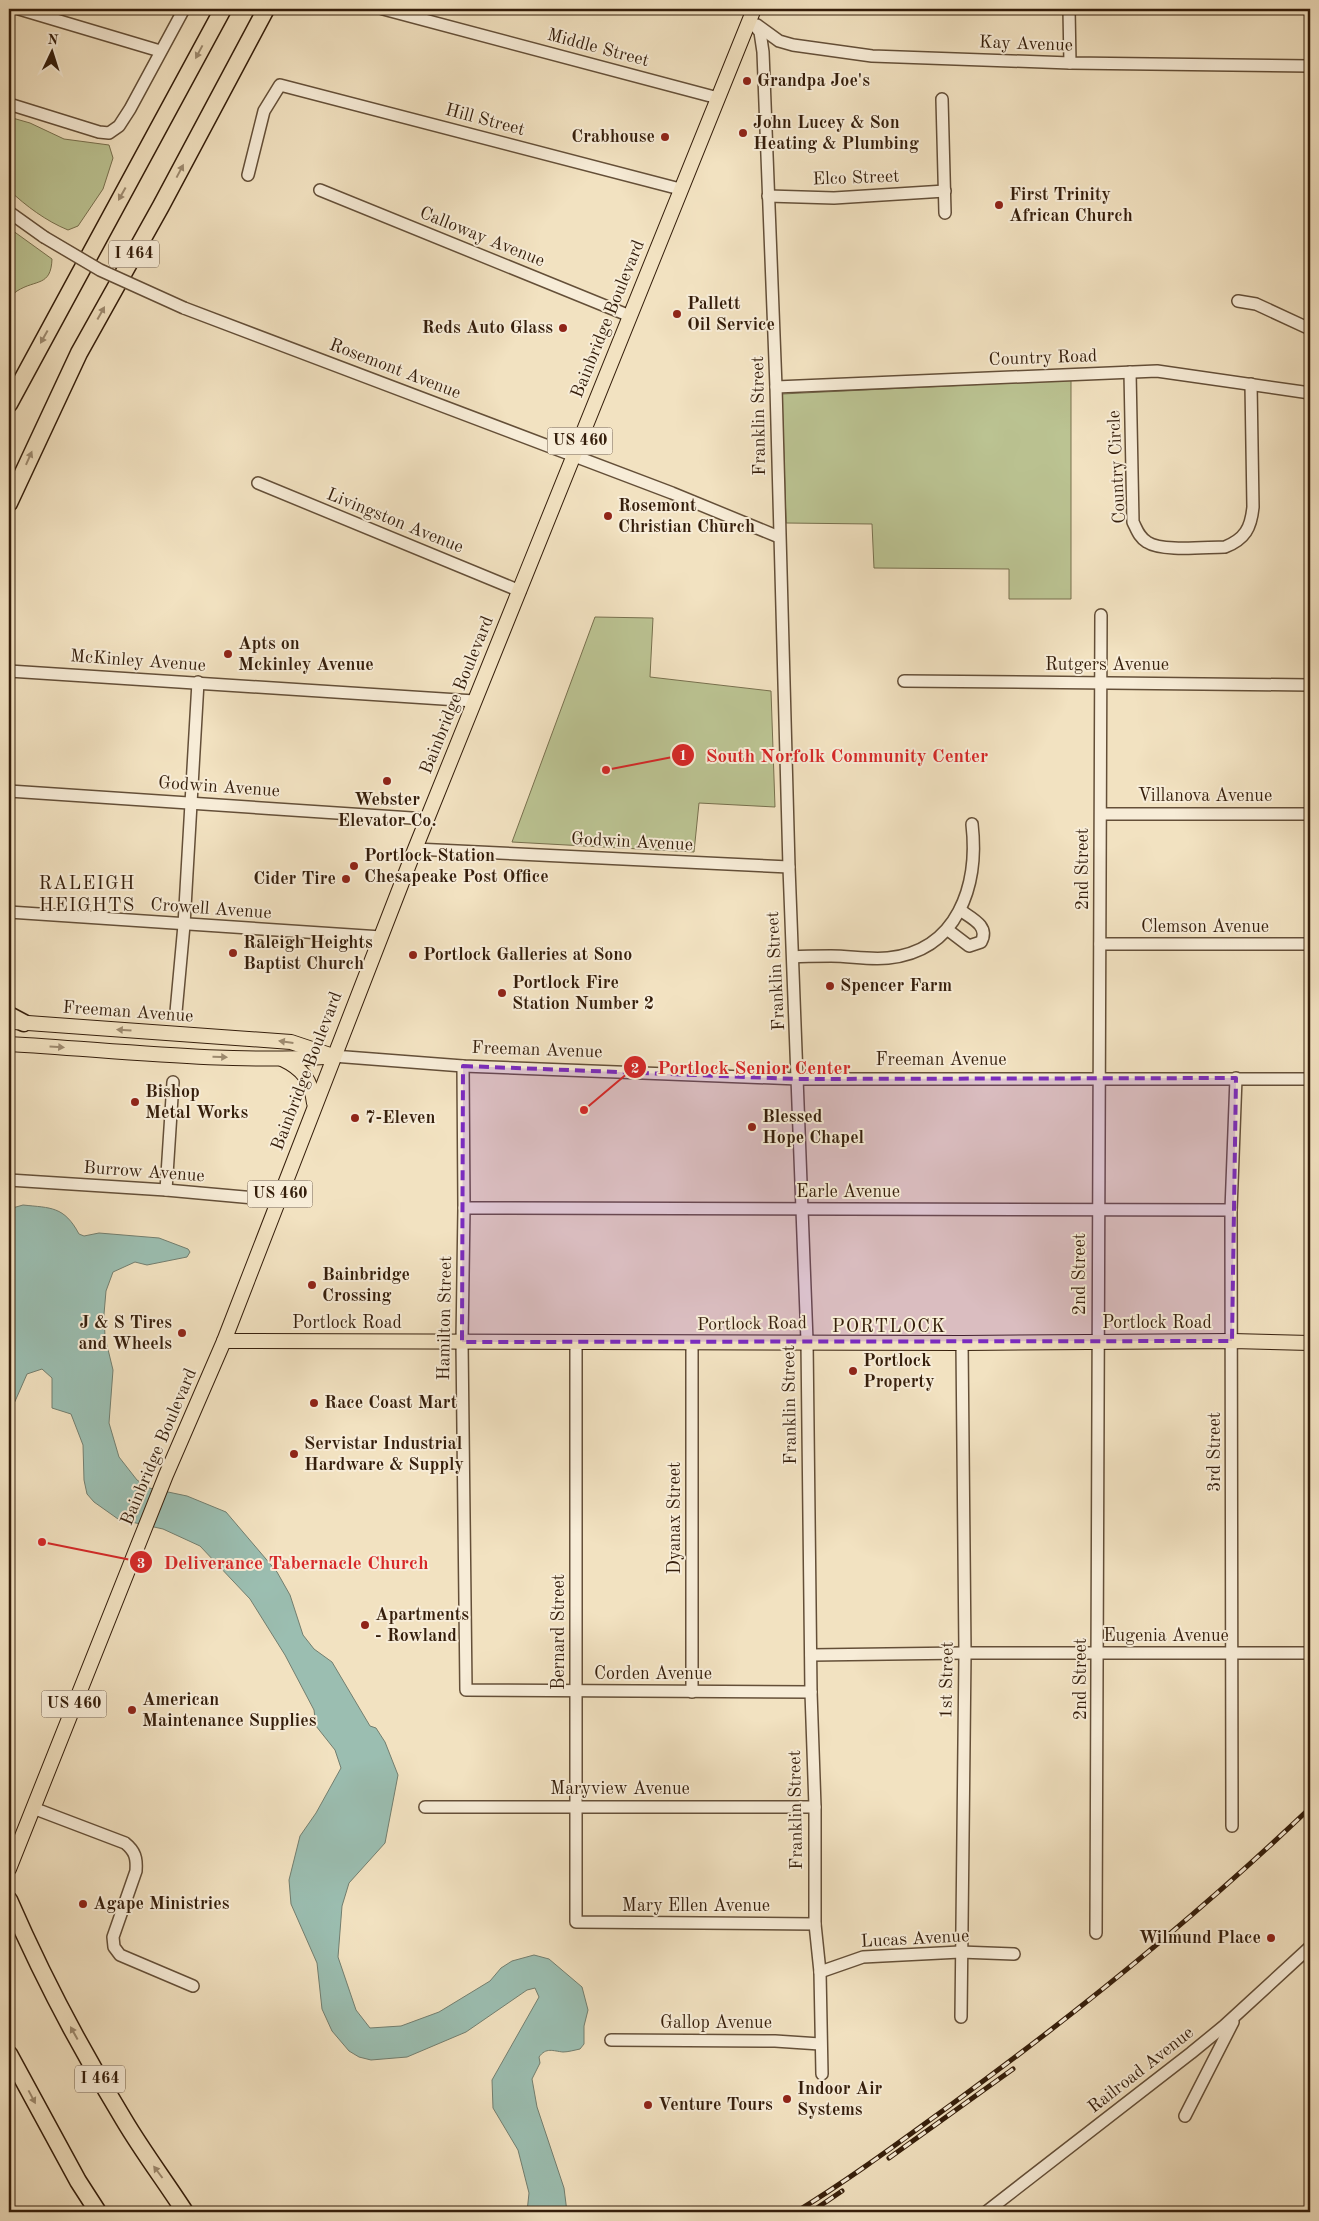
<svg xmlns="http://www.w3.org/2000/svg" width="1319" height="2221" font-family="'Old Standard TT',serif">
<rect width="100%" height="100%" fill="#f2e2c1"/>
<filter id="stains"><feTurbulence type="fractalNoise" baseFrequency=".004" numOctaves="4"/><feColorMatrix values="0 0 0 0 .2 0 0 0 0 .09 0 0 0 0 .02 0 0 0 .5 -.17"/></filter>
<radialGradient id="worn" r=".72"><stop offset=".6" stop-color="#630" stop-opacity="0"/><stop offset="1" stop-color="#630" stop-opacity=".3"/></radialGradient>
<g fill="#bbc392" stroke="#78704e">
<path d="M9 117 30 123 64 139 109 145 113 158 103 189 78 226 68 230C46 221 26 206 9 190Z"/>
<path d="M9 228 52 259C51 287 36 279 17 291 13 293 11 300 9 304Z"/>
<polygon points="1071,380 1071,599 1009,599 1009,569 874,568 872,524 786,523 782,394"/>
<polygon points="595,617 653,618 650,677 771,691 775,807 699,803 694,852 512,842"/>
</g>
<path fill="#9bbeb1" stroke="#727e6f" d="M23 1205C51 1208 64 1206 79 1234L84 1236 99 1233 159 1238 188 1249 190 1252 187 1257 147 1265 135 1262 113 1272 106 1291 104 1314 105 1337 113 1370 109 1423 119 1457 137 1480 149 1488 187 1496 226 1512 277 1572 290 1595 303 1635 314 1649 332 1662 370 1726 376 1728 385 1742 398 1775 385 1843 349 1883 342 1906 338 1957 356 2010 370 2028 401 2026 439 2012 490 1981 501 1968 512 1961 534 1955 549 1959 582 1987 588 2010 584 2026V2044L580 2049C575 2050 568 2052 563 2052 553 2051 546 2047 539 2057L540 2063 532 2079 537 2107 564 2188 567 2212H527L529 2193 518 2150 493 2108 492 2080 539 1997 535 1988 527 1990 466 2032 407 2057 371 2060 359 2057 349 2051 332 2031 322 2009 317 1963 291 1904 289 1880 300 1836 316 1813 341 1768 335 1750 316 1726 314 1710 285 1655 250 1599 200 1546 163 1529 118 1519 94 1502 87 1494 84 1480 83 1445 71 1414 52 1408V1378L42 1369 27 1374 9 1415V1209Z"/>
<g fill="none" stroke-linecap="round" stroke-linejoin="round">
<defs>
<g id="minor">
<polyline points="19,9 160,51"/>
<polyline points="383,9 718,98"/>
<polyline points="1069,9 1070,63"/>
<polyline points="750,20 760,32 763,52 776,387 789,867 807,1341 811,1692 815,1807 815,1924 820,1972 822,2074"/>
<polyline points="757,25 779,41 793,45 872,56 1070,63 1310,66"/>
<polyline points="942,99 945,213"/>
<polyline points="9,104 99,132 109,133 119,126 130,109 184,9"/>
<polyline points="248,175 264,111 280,85 680,189"/>
<polyline points="320,190 630,316"/>
<polyline points="768,196 834,198 945,191"/>
<polyline points="9,212 44,237"/>
<polyline points="1238,301 1256,304 1310,329"/>
<polyline points="184,308 672,493 779,537"/>
<path d="M1130 372 1133 522C1137 530 1139 537 1147 542 1162 552 1205 547 1225 547 1245 539 1251 528 1253 507L1251 384"/>
<polyline points="776,387 1157,371 1310,393"/>
<polyline points="258,483 520,591"/>
<polyline points="9,671 474,701"/>
<polyline points="904,681 1310,685"/>
<polyline points="9,791 427,819"/>
<polyline points="1101,814 1310,814"/>
<polyline points="415,849 789,867"/>
<polyline points="9,912 381,937"/>
<path d="M948 930 969 946 981 942C990 926 971 918 960 910"/>
<polyline points="1100,944 1310,944"/>
<path d="M793 957C805 956 818 956 831 956 850 956 869 960 888 958 958 951 979 885 972 824"/>
<polyline points="176,1012 184,925 198,682"/>
<polyline points="333,1056 463,1066 798,1079 1310,1079"/>
<polyline points="463,1066 464,1208 462,1342 466,1690 811,1692"/>
<polyline points="9,1180 166,1190 277,1200"/>
<polyline points="166,1190 173,1082"/>
<polyline points="464,1208 1231,1210"/>
<polyline points="576,1342 576,1922 815,1924"/>
<polyline points="811,1655 965,1653 1310,1653"/>
<polyline points="692,1692 692,1343"/>
<polyline points="425,1807 815,1807"/>
<path d="M33 1808 125 1843C135 1851 137 1858 136 1871L113 1937 114 1947 120 1955 193 1986"/>
<polyline points="1232,1826 1231,1210 1236,1078"/>
<polyline points="1096,1933 1101,615"/>
<polyline points="820,1972 863,1957 960,1952 1014,1954"/>
<polyline points="961,2017 965,1653 962,1343"/>
<polyline points="611,2040 775,2041 820,2044"/>
<polyline points="1185,2116 1233,2022"/>
<polyline points="986,2212 1191,2053 1224,2026 1310,1947"/>
</g>
<g id="major">
<polyline points="14,1022 291,1042 333,1056"/>
<path d="M9 1044C114 1050 219 1063 325 1057"/>
<path d="M282 1059C303 1069 311 1080 314 1103"/>
<polyline points="224,1341 962,1343 1232,1341 1310,1343"/>
<polyline points="9,1869 166,1475 224,1341 415,849 754,9"/>
</g>
<g id="highway">
<polyline points="9,404 223,9"/>
<polyline points="9,503 79,353 161,206 266,9"/>
<polyline points="9,1015 24,1023"/>
<path d="M9 1900C42 1976 81 2050 124 2120 143 2152 165 2181 185 2212"/>
<polyline points="9,2054 78,2181 98,2212"/>
</g>
</defs>
<use href="#minor" stroke="#644f38" stroke-width="14"/>
<use href="#major" stroke="#351e0b" stroke-width="16"/>
<use href="#highway" stroke="#351e0b" stroke-width="19"/>
<use href="#minor" stroke="#f7ecd7" stroke-width="11"/>
<use href="#major" stroke="#f2e2c1" stroke-width="14"/>
<use href="#highway" stroke="#f2e2c1" stroke-width="16"/>
<defs>
<g id="rail">
<polyline points="889,2158 1013,2069"/>
<path d="M796 2212C850 2179 901 2141 952 2104 1077 2013 1198 1915 1310 1808"/>
<polyline points="811,2212 842,2191"/>
</g>
</defs>
<use href="#rail" stroke="#351e0b" stroke-width="5"/>
<use href="#rail" stroke="#f7ecd7" stroke-width="3" stroke-dasharray="9" stroke-linecap="butt"/>
<defs>
<polyline id="minor-bridge" points="44,237 100,270 184,308"/>
</defs>
<use href="#minor-bridge" stroke="#644f38" stroke-width="14" stroke-linecap="butt"/>
<use href="#minor-bridge" stroke="#f7ecd7" stroke-width="11"/>
</g>
<defs><path id="oneway-solid" d="M-6-.8H1V-3.2L6.5 0L1 3.2V.8H-6Z" transform="scale(1.25)"/></defs>
<g fill="#9d8a6f">
<use href="#oneway-solid" transform="translate(199 52) rotate(118)"/>
<use href="#oneway-solid" transform="translate(180 171) rotate(-62)"/>
<use href="#oneway-solid" transform="translate(122 194) rotate(119)"/>
<use href="#oneway-solid" transform="translate(101 313) rotate(-61)"/>
<use href="#oneway-solid" transform="translate(44 337) rotate(119)"/>
<use href="#oneway-solid" transform="translate(29 458) rotate(-66)"/>
<use href="#oneway-solid" transform="translate(124 1030) rotate(-176)"/>
<use href="#oneway-solid" transform="translate(286 1042) rotate(-172)"/>
<use href="#oneway-solid" transform="translate(57 1047) rotate(4)"/>
<use href="#oneway-solid" transform="translate(220 1057) rotate(1)"/>
<use href="#oneway-solid" transform="translate(74 2033) rotate(-119)"/>
<use href="#oneway-solid" transform="translate(32 2097) rotate(62)"/>
<use href="#oneway-solid" transform="translate(158 2172) rotate(-127)"/>
</g>
<path fill="#7b2cbf" fill-opacity="0.2" stroke="#7b2cbf" stroke-width="4" stroke-dasharray="10 6" stroke-linejoin="round" d="M463 1066 798 1079 1236 1078 1232 1341 462 1342Z"/>
<g fill="#8f2418" stroke="#f7ecd7" stroke-width="2">
<circle cx="747" cy="81" r="5"/>
<circle cx="743" cy="133" r="5"/>
<circle cx="665" cy="137" r="5"/>
<circle cx="999" cy="205" r="5"/>
<circle cx="677" cy="314" r="5"/>
<circle cx="563" cy="328" r="5"/>
<circle cx="608" cy="516" r="5"/>
<circle cx="228" cy="654" r="5"/>
<circle cx="387" cy="781" r="5"/>
<circle cx="354" cy="866" r="5"/>
<circle cx="346" cy="879" r="5"/>
<circle cx="233" cy="953" r="5"/>
<circle cx="413" cy="955" r="5"/>
<circle cx="830" cy="986" r="5"/>
<circle cx="502" cy="993" r="5"/>
<circle cx="135" cy="1102" r="5"/>
<circle cx="355" cy="1118" r="5"/>
<circle cx="752" cy="1127" r="5"/>
<circle cx="312" cy="1285" r="5"/>
<circle cx="182" cy="1333" r="5"/>
<circle cx="853" cy="1371" r="5"/>
<circle cx="314" cy="1403" r="5"/>
<circle cx="294" cy="1454" r="5"/>
<circle cx="365" cy="1625" r="5"/>
<circle cx="132" cy="1710" r="5"/>
<circle cx="83" cy="1904" r="5"/>
<circle cx="1271" cy="1938" r="5"/>
<circle cx="787" cy="2099" r="5"/>
<circle cx="648" cy="2105" r="5"/>
</g>
<g text-anchor="middle" dominant-baseline="central" stroke-width="4" stroke-linejoin="round" paint-order="stroke">
<g fill="#f7ecd7" stroke="#6f5c48" stroke-width="1">
<rect x="109" y="240.5" width="50" height="27" rx="4"/>
<rect x="547.5" y="427.5" width="65" height="27" rx="4"/>
<rect x="247.5" y="1180.5" width="65" height="27" rx="4"/>
<rect x="41.5" y="1690.5" width="65" height="27" rx="4"/>
<rect x="75" y="2065.5" width="50" height="27" rx="4"/>
</g>
<g font-size="16" font-weight="bold" fill="#351e0b">
<text x="134" y="254">I 464</text>
<text x="580" y="441">US 460</text>
<text x="280" y="1194">US 460</text>
<text x="74" y="1704">US 460</text>
<text x="100" y="2079">I 464</text>
</g>
<g font-size="18" fill="#351e0b" stroke="#f7ecd7">
<text transform="translate(1026 44) rotate(2)">Kay Avenue</text>
<text transform="translate(598 48) rotate(15)">Middle Street</text>
<text transform="translate(485 120) rotate(15)">Hill Street</text>
<text transform="translate(856 178) rotate(-2)">Elco Street</text>
<text transform="translate(482 237) rotate(22)">Calloway Avenue</text>
<text transform="translate(608 319) rotate(-68)">Bainbridge Boulevard</text>
<text transform="translate(1043 358) rotate(-2)">Country Road</text>
<text transform="translate(395 369) rotate(21)">Rosemont Avenue</text>
<text transform="translate(759 416) rotate(-91)">Franklin Street</text>
<text transform="translate(1117 467) rotate(-93)">Country Circle</text>
<text transform="translate(395 521) rotate(22)">Livingston Avenue</text>
<text transform="translate(138 661) rotate(4)">McKinley Avenue</text>
<text x="1107" y="665">Rutgers Avenue</text>
<text transform="translate(457 695) rotate(-68)">Bainbridge Boulevard</text>
<text transform="translate(219 787) rotate(4)">Godwin Avenue</text>
<text x="1205" y="796">Villanova Avenue</text>
<text transform="translate(632 842) rotate(3)">Godwin Avenue</text>
<text transform="translate(1083 869) rotate(-90)">2nd Street</text>
<text transform="translate(211 909) rotate(4)">Crowell Avenue</text>
<text x="1205" y="927">Clemson Avenue</text>
<text transform="translate(776 971) rotate(-93)">Franklin Street</text>
<text transform="translate(128 1012) rotate(4)">Freeman Avenue</text>
<text transform="translate(537 1050) rotate(2)">Freeman Avenue</text>
<text x="941" y="1060">Freeman Avenue</text>
<text transform="translate(307 1071) rotate(-69)">Bainbridge Boulevard</text>
<text transform="translate(144 1172) rotate(4)">Burrow Avenue</text>
<text x="848" y="1192">Earle Avenue</text>
<text transform="translate(1080 1274) rotate(-90)">2nd Street</text>
<text transform="translate(445 1318) rotate(-89)">Hamilton Street</text>
<text x="347" y="1323">Portlock Road</text>
<text x="1157" y="1323">Portlock Road</text>
<text transform="translate(752 1324) rotate(-1)">Portlock Road</text>
<text transform="translate(790 1405) rotate(-91)">Franklin Street</text>
<text transform="translate(159 1447) rotate(-67)">Bainbridge Boulevard</text>
<text transform="translate(1215 1452) rotate(-90)">3rd Street</text>
<text transform="translate(675 1518) rotate(-90)">Dyanax Street</text>
<text transform="translate(559 1632) rotate(-90)">Bernard Street</text>
<text x="1166" y="1636">Eugenia Avenue</text>
<text x="653" y="1674">Corden Avenue</text>
<text transform="translate(1081 1679) rotate(-90)">2nd Street</text>
<text transform="translate(947 1680) rotate(-89)">1st Street</text>
<text x="620" y="1789">Maryview Avenue</text>
<text transform="translate(796 1810) rotate(-91)">Franklin Street</text>
<text x="696" y="1906">Mary Ellen Avenue</text>
<text transform="translate(915 1939) rotate(-3)">Lucas Avenue</text>
<text x="716" y="2023">Gallop Avenue</text>
<text transform="translate(1141 2070) rotate(-38)">Railroad Avenue</text>
</g>
<g font-size="18" font-weight="bold" fill="#351e0b" stroke="#f7ecd7" text-anchor="start">
<text x="757" y="81">Grandpa Joe's</text>
<text x="753" y="123">John Lucey &amp; Son<tspan x="753" dy="21">Heating &amp; Plumbing</tspan></text>
<text x="655" y="137" text-anchor="end">Crabhouse</text>
<text x="1009" y="195">First Trinity<tspan x="1009" dy="21">African Church</tspan></text>
<text x="687" y="304">Pallett<tspan x="687" dy="21">Oil Service</tspan></text>
<text x="553" y="328" text-anchor="end">Reds Auto Glass</text>
<text x="618" y="506">Rosemont<tspan x="618" dy="21">Christian Church</tspan></text>
<text x="238" y="644">Apts on<tspan x="238" dy="21">Mckinley Avenue</tspan></text>
<text x="387" y="800" text-anchor="middle">Webster<tspan x="387" dy="21">Elevator Co.</tspan></text>
<text x="364" y="856">Portlock Station<tspan x="364" dy="21">Chesapeake Post Office</tspan></text>
<text x="336" y="879" text-anchor="end">Cider Tire</text>
<text x="243" y="943">Raleigh Heights<tspan x="243" dy="21">Baptist Church</tspan></text>
<text x="423" y="955">Portlock Galleries at Sono</text>
<text x="512" y="983">Portlock Fire<tspan x="512" dy="21">Station Number 2</tspan></text>
<text x="840" y="986">Spencer Farm</text>
<text x="145" y="1092">Bishop<tspan x="145" dy="21">Metal Works</tspan></text>
<text x="762" y="1117">Blessed<tspan x="762" dy="21">Hope Chapel</tspan></text>
<text x="365" y="1118">7-Eleven</text>
<text x="322" y="1275">Bainbridge<tspan x="322" dy="21">Crossing</tspan></text>
<text x="172" y="1323" text-anchor="end">J &amp; S Tires<tspan x="172" dy="21">and Wheels</tspan></text>
<text x="863" y="1361">Portlock<tspan x="863" dy="21">Property</tspan></text>
<text x="324" y="1403">Race Coast Mart</text>
<text x="304" y="1444">Servistar Industrial<tspan x="304" dy="21">Hardware &amp; Supply</tspan></text>
<text x="375" y="1615">Apartments<tspan x="375" dy="21">- Rowland</tspan></text>
<text x="142" y="1700">American<tspan x="142" dy="21">Maintenance Supplies</tspan></text>
<text x="93" y="1904">Agape Ministries</text>
<text x="1261" y="1938" text-anchor="end">Wilmund Place</text>
<text x="797" y="2089">Indoor Air<tspan x="797" dy="21">Systems</tspan></text>
<text x="658" y="2105">Venture Tours</text>
</g>
<g font-size="19" letter-spacing="1" fill="#351e0b" stroke="#f7ecd7">
<text x="87" y="884">RALEIGH<tspan x="87" dy="22">HEIGHTS</tspan></text>
<text x="889" y="1327">PORTLOCK</text>
</g>
</g>
<path fill="none" stroke="#d62828" stroke-width="2" d="M606 770L683 755M584 1110L635 1067M42 1542L141 1562"/>
<g fill="#d62828" stroke="#f7ecd7" stroke-width="2">
<circle cx="606" cy="770" r="5"/>
<circle cx="584" cy="1110" r="5"/>
<circle cx="42" cy="1542" r="5"/>
<circle cx="683" cy="755" r="12"/>
<circle cx="635" cy="1067" r="12"/>
<circle cx="141" cy="1562" r="12"/>
</g>
<g font-size="15" text-anchor="middle" font-weight="bold" fill="#fff">
<text x="683" y="760">1</text>
<text x="635" y="1073">2</text>
<text x="141" y="1568">3</text>
</g>
<g font-size="19" text-anchor="middle" font-weight="bold" fill="#d62828" stroke="#f7ecd7" stroke-width="4" stroke-linejoin="round" paint-order="stroke">
<text x="847" y="762">South Norfolk Community Center</text>
<text x="754" y="1074">Portlock Senior Center</text>
<text x="296" y="1569">Deliverance Tabernacle Church</text>
</g>
<rect width="1319" height="2221" fill="none" stroke="#f2e2c1" stroke-width="30"/>
<rect x="10" y="10" width="1299" height="2201" fill="none" stroke="#351e0b" stroke-width="2.5"/>
<rect x="15" y="15" width="1289" height="2191" fill="none" stroke="#351e0b"/>
<g transform="translate(52 52) rotate(4)" stroke="#f7ecd7" stroke-width="4" paint-order="stroke">
<path d="M0-4L9 19L0 12L-9 19Z" fill="#351e0b"/>
<text y="-8" font-size="14" font-weight="bold" text-anchor="middle" fill="#351e0b">N</text>
</g>
<rect width="100%" height="100%" filter="url(#stains)"/>
<rect width="100%" height="100%" fill="url(#worn)"/>
</svg>
